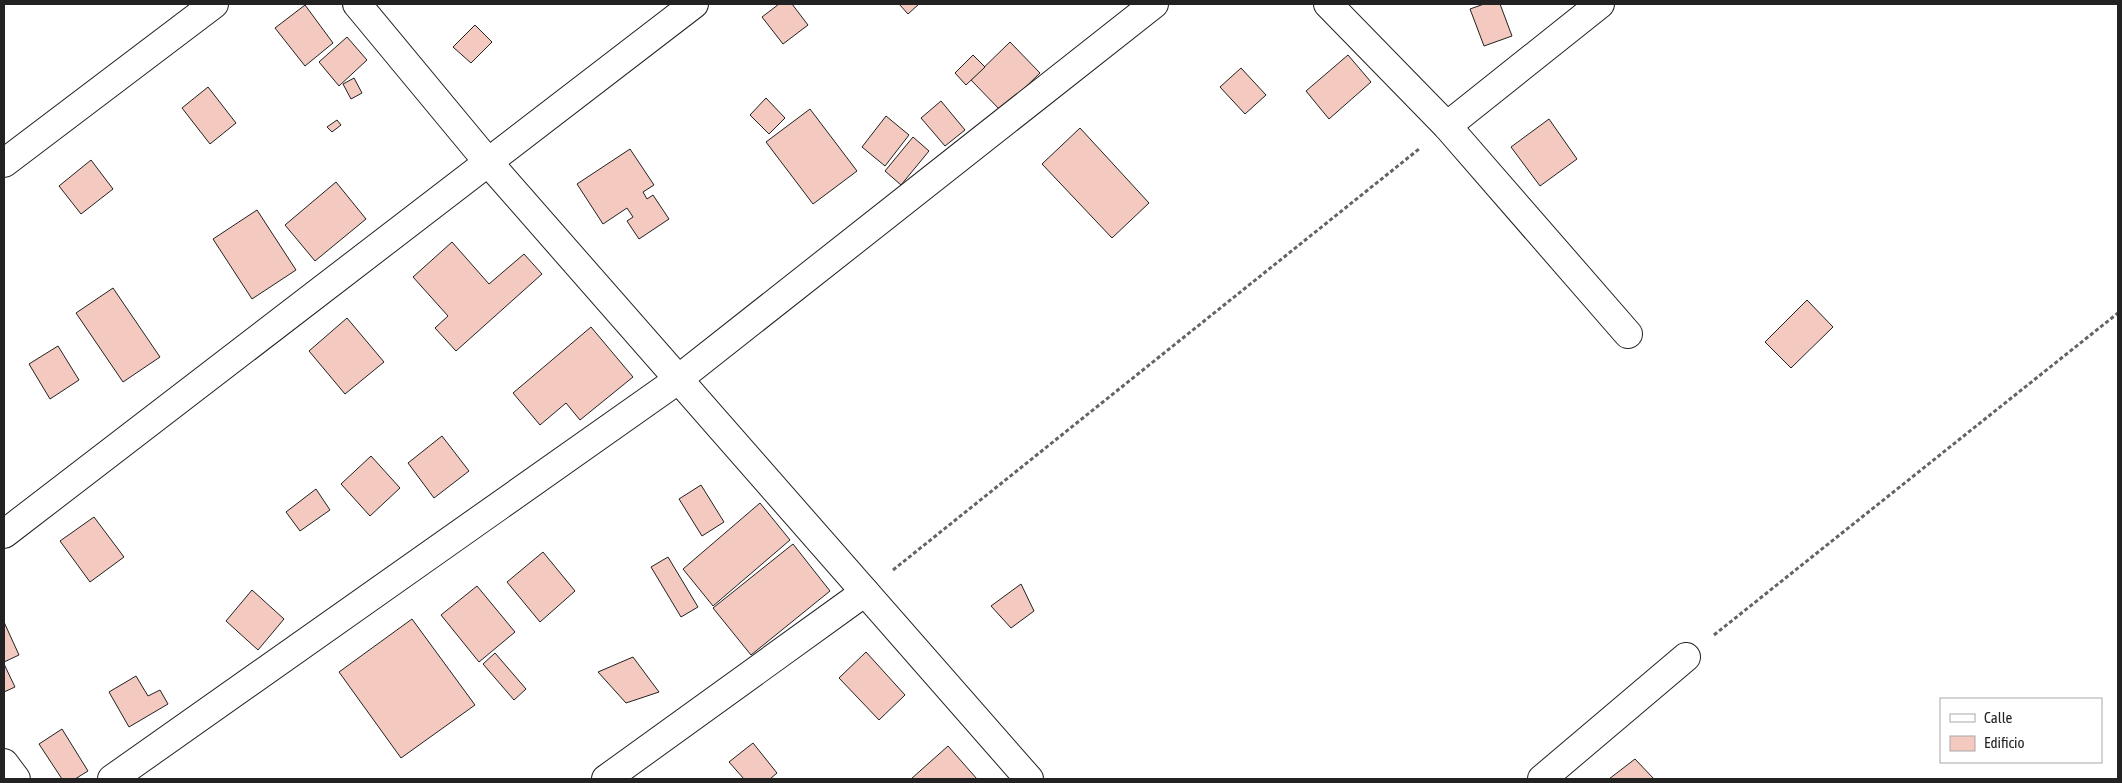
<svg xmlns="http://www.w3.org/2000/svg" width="2122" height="783" font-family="'Asap Condensed',sans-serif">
<rect width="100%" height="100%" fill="#fff"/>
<g fill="#f3c9c0" stroke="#222">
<polygon points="779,4 792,4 808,25 783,44 762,17"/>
<polygon points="899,4 919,4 908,14"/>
<polygon points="1484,4 1500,4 1512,36 1484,46 1470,9"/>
<polygon points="305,5 333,43 305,66 275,28"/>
<polygon points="475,25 492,42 471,63 453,47"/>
<polygon points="347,37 367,60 339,86 319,62"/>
<polygon points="1010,42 1040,73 1001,111 971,80"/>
<polygon points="973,55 985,67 966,85 955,73"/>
<polygon points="1348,55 1371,82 1329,119 1306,91"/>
<polygon points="1241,68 1266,95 1245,114 1220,87"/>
<polygon points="354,78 362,93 351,99 343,84"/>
<polygon points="208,87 236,123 210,144 182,108"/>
<polygon points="766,98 785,118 769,134 750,115"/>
<polygon points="941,101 965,130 945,146 921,118"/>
<polygon points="810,109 857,171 813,204 766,142"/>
<polygon points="886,116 909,135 885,166 862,147"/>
<polygon points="1549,119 1577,159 1540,186 1511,147"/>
<polygon points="337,120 341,125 332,132 327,127"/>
<polygon points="1080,128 1149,203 1112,238 1042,164"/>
<polygon points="913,137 929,151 901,185 885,171"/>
<polygon points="630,149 654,185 643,192 647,199 653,195 669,219 639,239 627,221 633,217 627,208 603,224 577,184"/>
<polygon points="91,160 113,189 81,214 59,186"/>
<polygon points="336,182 366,219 315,261 285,225"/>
<polygon points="257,210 296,270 252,299 213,239"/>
<polygon points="452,242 489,284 524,254 542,274 456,351 435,328 448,316 413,277"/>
<polygon points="113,288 160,357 123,382 76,313"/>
<polygon points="1807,300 1833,327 1791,368 1765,342"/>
<polygon points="347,318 384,362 345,394 309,351"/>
<polygon points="591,327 633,377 580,420 566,403 540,425 513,393"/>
<polygon points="58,346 79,380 50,399 29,364"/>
<polygon points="442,436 469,471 434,498 408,463"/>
<polygon points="371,456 400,488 370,516 341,484"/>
<polygon points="701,485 724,522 702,536 679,499"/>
<polygon points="316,489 330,510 300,531 286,512"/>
<polygon points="760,503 790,540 713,606 683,569"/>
<polygon points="94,517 124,557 90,582 60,541"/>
<polygon points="793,544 830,591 751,655 713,608"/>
<polygon points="543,552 575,591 540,622 507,582"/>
<polygon points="668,557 698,607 681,617 651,567"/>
<polygon points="1021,584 1034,611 1011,628 991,606"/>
<polygon points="477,586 515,632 479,662 441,615"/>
<polygon points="252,590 284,619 258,650 226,621"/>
<polygon points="412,619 475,705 401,758 339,672"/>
<polygon points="4,622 19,655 4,662"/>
<polygon points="866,652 905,695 879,720 839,678"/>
<polygon points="495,653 526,689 514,700 483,664"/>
<polygon points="633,657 659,692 626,703 598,672"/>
<polygon points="4,664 15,687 4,692"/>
<polygon points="136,676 148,696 160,690 168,704 129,727 109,692"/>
<polygon points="62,729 88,771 75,779 62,779 39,744"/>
<polygon points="753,743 777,773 770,779 744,779 729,762"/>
<polygon points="948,746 977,779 911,779"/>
<polygon points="1635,759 1654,779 1609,779"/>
</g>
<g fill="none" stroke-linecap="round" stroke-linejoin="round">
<defs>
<g id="minor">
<polyline points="357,4 488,162 1029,779"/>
<polyline points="1328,4 1447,126 1628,334"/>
<polyline points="1447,126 1600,4"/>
<polyline points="4,163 214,4"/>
<polyline points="4,534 694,4"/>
<polyline points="4,763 16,779"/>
<polyline points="112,779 672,384 1154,4"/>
<polyline points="606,779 865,592"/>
<polyline points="1542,779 1686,657"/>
</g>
</defs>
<use href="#minor" stroke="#222" stroke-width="30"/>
<g stroke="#646464" stroke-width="3" stroke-dasharray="4 2.5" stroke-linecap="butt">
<polyline points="893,570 1419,149"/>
<polyline points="1714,635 2118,313"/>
</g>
<use href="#minor" stroke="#fff" stroke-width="28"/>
</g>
<rect width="2122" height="783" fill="none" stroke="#222222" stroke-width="10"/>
<rect x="1940" y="698" width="162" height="65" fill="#ffffff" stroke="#a7a7a7"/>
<rect x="1950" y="714" width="25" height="8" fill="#ffffff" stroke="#a7a7a7"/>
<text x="1984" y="723" font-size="15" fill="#222222">Calle</text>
<rect x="1950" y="736" width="25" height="15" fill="#f3c9c0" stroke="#a7a7a7"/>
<text x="1984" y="748" font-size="15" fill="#222222">Edificio</text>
</svg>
